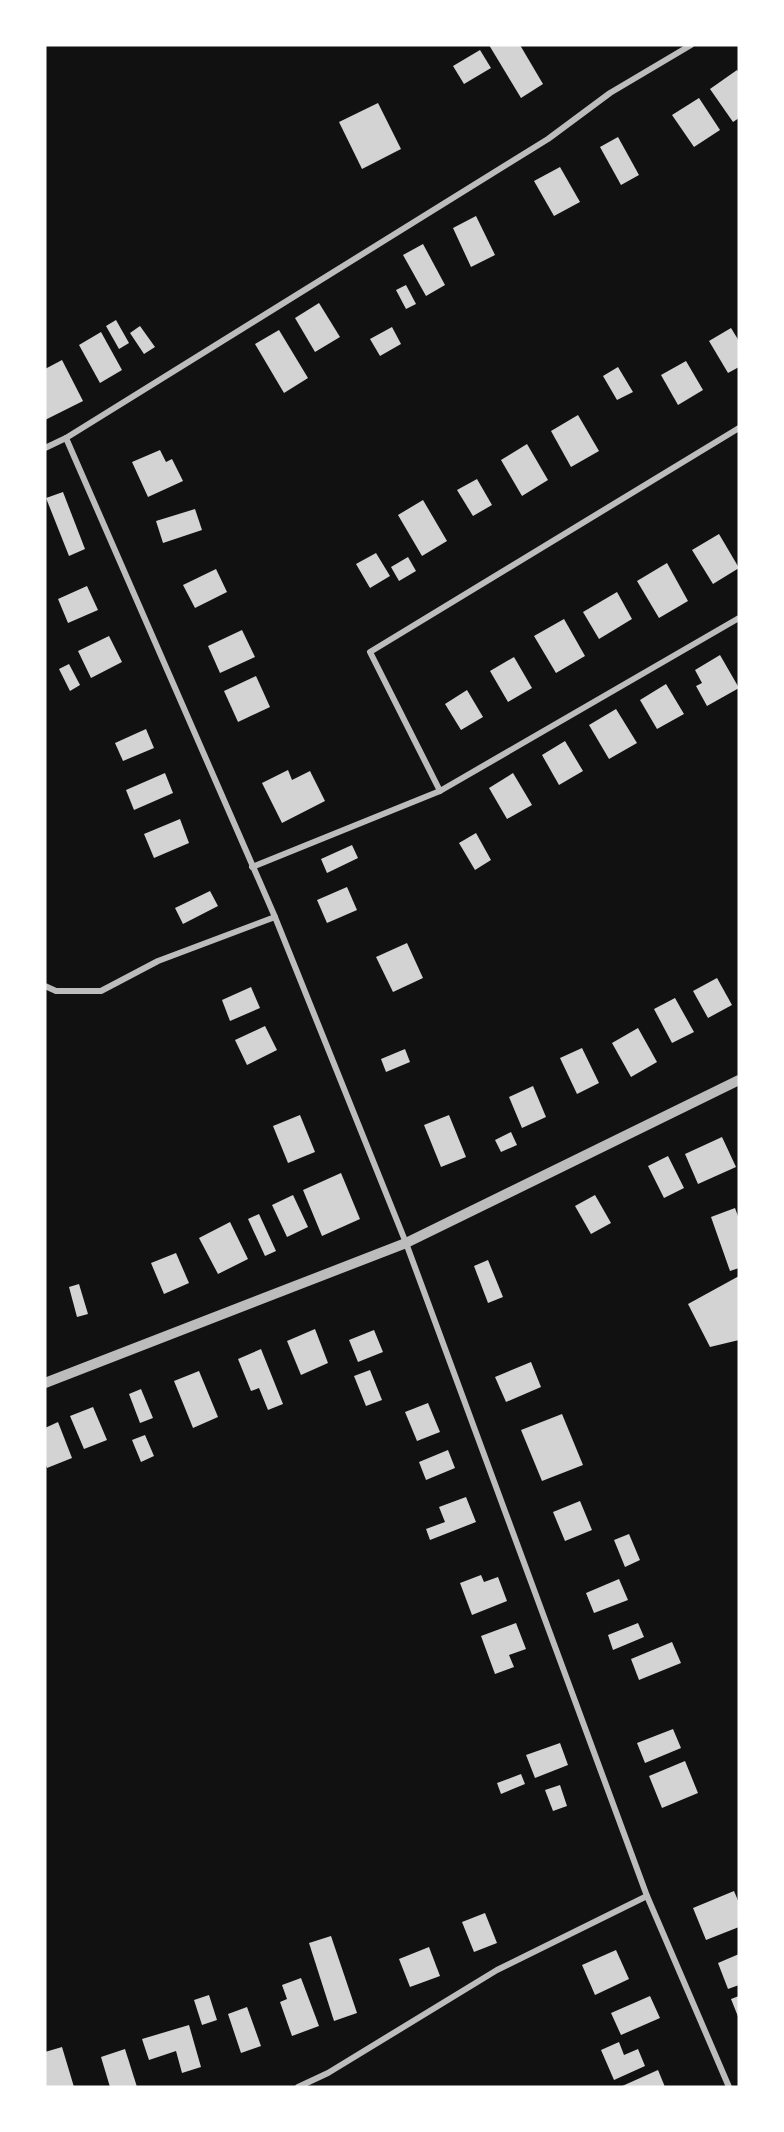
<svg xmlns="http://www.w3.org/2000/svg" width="784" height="2132" font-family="'Fira Sans',sans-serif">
<rect width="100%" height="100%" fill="#111"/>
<g fill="#d3d3d3">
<polygon points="489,45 520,45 543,84 521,98"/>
<polygon points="480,50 491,68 464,84 453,66"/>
<polygon points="737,70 739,73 739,118 733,122 710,89"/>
<polygon points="699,98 720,130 694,147 672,115"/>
<polygon points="378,103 401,149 362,169 339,122"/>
<polygon points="618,137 639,175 621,185 600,147"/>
<polygon points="560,167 580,202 554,216 534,181"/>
<polygon points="476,216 495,255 471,267 453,228"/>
<polygon points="423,244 445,285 426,296 403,255"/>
<polygon points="406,285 416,304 406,309 396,290"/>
<polygon points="319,303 340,337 315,352 295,318"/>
<polygon points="116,320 129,343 119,349 106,326"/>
<polygon points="140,326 155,347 144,354 130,333"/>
<polygon points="392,327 401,344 380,356 370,339"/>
<polygon points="731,328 739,341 739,367 728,373 709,341"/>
<polygon points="279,330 308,378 284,393 255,344"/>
<polygon points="101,332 122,370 100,383 79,345"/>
<polygon points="62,360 83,401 45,420 45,369"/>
<polygon points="686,361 703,390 678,405 661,375"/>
<polygon points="618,367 633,392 617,400 603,376"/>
<polygon points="578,415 599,451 571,467 551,431"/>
<polygon points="527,444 548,480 522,496 501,460"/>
<polygon points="160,450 166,462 172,459 183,481 148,497 132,462"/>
<polygon points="477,479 492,505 473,516 457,490"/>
<polygon points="63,492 85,549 69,556 46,498"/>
<polygon points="423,500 447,541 422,556 398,515"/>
<polygon points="195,509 202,530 163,543 156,521"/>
<polygon points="719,534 739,568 713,584 692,550"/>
<polygon points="376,553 390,576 370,588 356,564"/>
<polygon points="408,557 416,571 399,581 391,567"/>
<polygon points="667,563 688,601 659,618 637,581"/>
<polygon points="216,569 227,592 195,608 183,585"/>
<polygon points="87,586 98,610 68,623 58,599"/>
<polygon points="617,592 632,619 599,639 583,612"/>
<polygon points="564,619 585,656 556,673 534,636"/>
<polygon points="242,630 255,657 220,673 208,646"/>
<polygon points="109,636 122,662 91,678 78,651"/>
<polygon points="720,655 739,688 707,706 696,686 702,683 695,670"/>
<polygon points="514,657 532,688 508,702 490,671"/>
<polygon points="69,664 80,685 70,691 59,669"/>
<polygon points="256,676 270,707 238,722 224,691"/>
<polygon points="666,684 684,714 657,729 640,700"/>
<polygon points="467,690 483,717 461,730 445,704"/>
<polygon points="616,709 637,743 609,759 589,725"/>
<polygon points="146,729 154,748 123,761 115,743"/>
<polygon points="565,741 583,771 559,785 542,755"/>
<polygon points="288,770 292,780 310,771 325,801 282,823 262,783"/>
<polygon points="165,773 173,793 134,810 126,790"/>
<polygon points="513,773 532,805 507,819 489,788"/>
<polygon points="180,819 189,843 154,858 144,834"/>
<polygon points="476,833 491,860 475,870 459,843"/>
<polygon points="352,845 358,858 327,873 321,859"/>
<polygon points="347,887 357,910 327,923 317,900"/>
<polygon points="210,891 218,906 183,924 175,908"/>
<polygon points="407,943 423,978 393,992 376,957"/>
<polygon points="717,978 732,1005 708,1018 693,991"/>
<polygon points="251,987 260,1008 230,1021 222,1000"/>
<polygon points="675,998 694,1032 672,1043 654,1009"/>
<polygon points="265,1026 277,1050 247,1065 235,1040"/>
<polygon points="638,1028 657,1062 631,1077 612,1043"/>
<polygon points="582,1048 599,1083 577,1094 560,1058"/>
<polygon points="405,1049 410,1062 386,1072 381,1059"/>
<polygon points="533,1086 546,1117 522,1128 509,1097"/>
<polygon points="300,1115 315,1152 288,1163 273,1126"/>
<polygon points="449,1115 466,1157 441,1167 424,1125"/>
<polygon points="511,1132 517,1145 501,1152 495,1140"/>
<polygon points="722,1137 736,1167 698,1184 685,1154"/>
<polygon points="668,1156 684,1188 664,1198 648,1166"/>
<polygon points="341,1173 360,1219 322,1236 303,1190"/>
<polygon points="293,1195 308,1227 287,1237 272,1205"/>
<polygon points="595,1195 611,1223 591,1234 575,1206"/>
<polygon points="735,1208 739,1219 739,1268 730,1271 711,1217"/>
<polygon points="259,1214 276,1251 265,1256 248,1219"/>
<polygon points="230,1222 248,1259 218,1274 199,1238"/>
<polygon points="176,1253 189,1283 164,1294 151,1263"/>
<polygon points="488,1260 503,1297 488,1303 474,1266"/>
<polygon points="739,1276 739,1340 710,1347 688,1304"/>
<polygon points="79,1284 88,1314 77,1317 69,1287"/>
<polygon points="315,1329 328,1363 301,1375 287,1341"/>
<polygon points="374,1330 383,1352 358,1362 349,1340"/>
<polygon points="261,1349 283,1404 268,1410 259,1388 251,1391 238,1359"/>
<polygon points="531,1362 541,1387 506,1402 495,1377"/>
<polygon points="370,1370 382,1400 366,1406 354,1376"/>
<polygon points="199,1371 218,1417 193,1428 174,1381"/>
<polygon points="141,1389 153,1418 140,1423 129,1394"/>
<polygon points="428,1403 440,1432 417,1441 405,1412"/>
<polygon points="93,1407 107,1440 84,1449 70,1416"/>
<polygon points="562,1414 583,1465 542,1481 521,1430"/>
<polygon points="58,1422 72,1458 47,1468 45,1463 45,1428"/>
<polygon points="145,1435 154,1456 141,1462 132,1440"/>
<polygon points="448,1450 455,1468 426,1480 419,1462"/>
<polygon points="466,1497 476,1522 430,1540 426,1529 445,1522 439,1507"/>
<polygon points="580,1501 592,1530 565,1541 553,1512"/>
<polygon points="629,1534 640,1560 625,1567 614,1540"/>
<polygon points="481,1575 484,1582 498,1577 507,1601 472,1615 460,1583"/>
<polygon points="619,1579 628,1600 594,1613 586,1593"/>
<polygon points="516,1623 526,1649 509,1655 514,1667 495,1674 481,1636"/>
<polygon points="638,1623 644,1637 613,1650 608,1635"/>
<polygon points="672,1642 681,1663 639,1680 631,1659"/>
<polygon points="673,1729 681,1748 645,1763 637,1743"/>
<polygon points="560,1743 568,1765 535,1778 526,1755"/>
<polygon points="685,1761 698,1793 662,1808 649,1776"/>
<polygon points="521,1774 525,1784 501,1794 497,1783"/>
<polygon points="560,1785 567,1806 553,1811 545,1790"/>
<polygon points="734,1891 739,1903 739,1927 706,1940 693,1908"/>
<polygon points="485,1913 497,1943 474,1952 462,1922"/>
<polygon points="331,1936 357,2013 334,2021 309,1943"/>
<polygon points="429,1947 440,1976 410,1987 399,1959"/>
<polygon points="616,1950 629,1979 595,1995 582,1965"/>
<polygon points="739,1954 739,1985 728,1989 718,1963"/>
<polygon points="301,1978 319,2026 292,2036 280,2002 287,1999 282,1985"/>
<polygon points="209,1995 217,2020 202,2025 194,2000"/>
<polygon points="650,1996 660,2018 621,2035 611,2013"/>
<polygon points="739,1996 739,2019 731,1999"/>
<polygon points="247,2007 261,2046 241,2053 228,2014"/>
<polygon points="189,2025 201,2067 182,2073 176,2051 149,2060 142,2039"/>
<polygon points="619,2042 624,2055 638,2049 645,2066 614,2080 601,2050"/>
<polygon points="62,2047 74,2087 45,2087 45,2052"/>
<polygon points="125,2049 137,2087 110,2087 101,2057"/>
<polygon points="658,2070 665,2087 620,2087"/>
</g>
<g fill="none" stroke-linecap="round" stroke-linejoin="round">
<g stroke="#bcbcbc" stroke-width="6">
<polyline points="66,438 275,917 406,1243 647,1896 729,2087"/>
<polyline points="45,448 66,438 548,139 610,93 691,45"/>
<polyline points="440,791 370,652 739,428"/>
<polyline points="252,867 440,791 739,618"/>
<polyline points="45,986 56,991 101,991 158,961 275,917"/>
<polyline points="298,2087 328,2073 497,1970 647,1896"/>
</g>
<polyline stroke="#bcbcbc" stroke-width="10" points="45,1383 406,1243 739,1080"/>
</g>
<rect width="784" height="2132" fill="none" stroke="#ffffff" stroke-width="93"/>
</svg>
